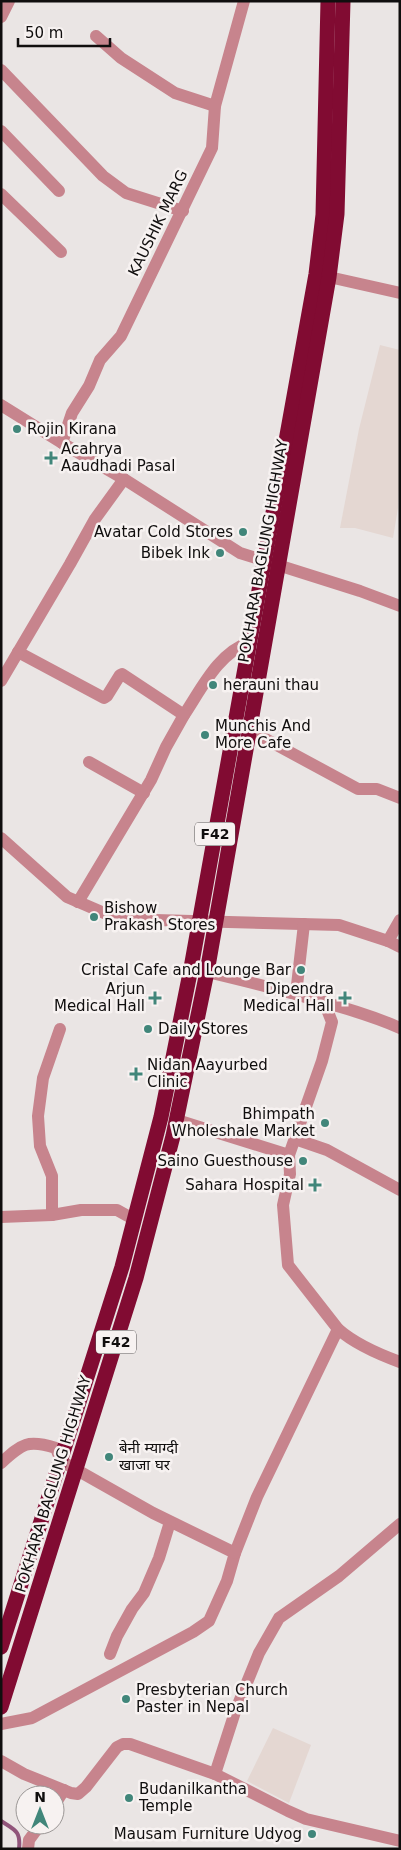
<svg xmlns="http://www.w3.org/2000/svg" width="401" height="1850" font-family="'DejaVu Sans','Noto Sans Devanagari',sans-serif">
<rect width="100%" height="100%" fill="#eae5e4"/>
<g fill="#e4d7d2">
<polygon points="380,345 400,350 400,468 398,508 393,538 355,528 340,528 359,429"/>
<polygon points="273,1728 311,1745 289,1803 247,1781"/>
</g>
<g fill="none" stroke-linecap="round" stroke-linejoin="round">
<path stroke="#90547a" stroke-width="4" d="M1 1821C15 1830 21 1831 19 1849"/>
<g stroke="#c7848d" stroke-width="12">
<polyline points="1,17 9,1"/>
<polyline points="96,36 121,58 175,93 215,106"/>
<polyline points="1,70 103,176 126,193 183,211"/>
<polyline points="1,131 59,191"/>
<polyline points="1,194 61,252"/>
<polyline points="329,277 400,293"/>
<polyline points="1,405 62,443 124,479 240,553 360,591 400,606"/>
<polyline points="62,443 72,413 89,386 100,360 121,336 212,148 215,106 244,1"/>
<path d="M18 652 104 698 107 696 120 675 122 674 184 715C202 688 218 653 250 642"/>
<polyline points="1,681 70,564 95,519 124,479"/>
<polyline points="249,730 358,789 377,789 400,798"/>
<polyline points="89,762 144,793"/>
<polyline points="1,838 67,897 118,919 339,925 388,941 400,947"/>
<polyline points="78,902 151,780 166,747 184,715"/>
<polyline points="388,941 400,920"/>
<path d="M191 968C232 978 272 987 312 999 342 1007 371 1015 400 1028"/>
<polyline points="296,994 304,924"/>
<path d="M324 1002 332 1022 322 1061 289 1155 290 1174 283 1205 288 1265 338 1329C355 1344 378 1354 400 1362"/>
<polyline points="177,1120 289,1155"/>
<polyline points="295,1139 327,1150 400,1190"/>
<polyline points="52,1215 52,1176 40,1146 38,1116 43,1078 60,1029"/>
<polyline points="1,1217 52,1215 81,1210 117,1210 135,1220"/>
<path d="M1 1463C22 1444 27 1439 56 1448L61 1461 153 1513 235 1553 227 1581 209 1621 193 1632 32 1718 1 1724"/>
<polyline points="235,1553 257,1497 338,1329"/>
<polyline points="110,1654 117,1636 132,1609 144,1593 159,1558 170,1522"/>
<polyline points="1,1761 24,1774 71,1793 78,1794 86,1787 117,1747 123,1744 130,1744 215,1774 288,1811 306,1819 400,1841"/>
<polyline points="215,1774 235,1712 259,1653 279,1618 339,1576 400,1524"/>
<polyline points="55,1804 64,1790"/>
<polyline points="28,1849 29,1840 40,1825"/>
</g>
<g stroke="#810b32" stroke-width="15">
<polyline points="1,1647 122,1267 161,1117 191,968 316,274 323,215 328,1"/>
<polyline points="1,1707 136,1278 173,1136 207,972 329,277 337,214 343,1"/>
</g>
</g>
<g fill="#41867a" stroke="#f7f2f1" stroke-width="2">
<circle cx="17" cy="429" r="5"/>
<path d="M48.5 450.5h5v5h5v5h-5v5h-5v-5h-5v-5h5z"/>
<circle cx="243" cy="532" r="5"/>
<circle cx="220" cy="553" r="5"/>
<circle cx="213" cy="685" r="5"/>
<circle cx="205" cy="735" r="5"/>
<circle cx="94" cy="917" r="5"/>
<circle cx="301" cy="970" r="5"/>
<path d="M152.5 990.5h5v5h5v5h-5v5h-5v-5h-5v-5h5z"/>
<path d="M342.5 990.5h5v5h5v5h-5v5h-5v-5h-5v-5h5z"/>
<circle cx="148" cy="1029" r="5"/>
<path d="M133.5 1066.5h5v5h5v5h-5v5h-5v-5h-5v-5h5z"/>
<circle cx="325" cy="1123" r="5"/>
<circle cx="303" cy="1161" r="5"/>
<path d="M312.5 1177.5h5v5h5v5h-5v5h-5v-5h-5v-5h5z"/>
<circle cx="109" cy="1457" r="5"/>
<circle cx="126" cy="1699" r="5"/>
<circle cx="129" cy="1798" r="5"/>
<circle cx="312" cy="1834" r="5"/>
</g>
<g text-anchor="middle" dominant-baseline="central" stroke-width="5" stroke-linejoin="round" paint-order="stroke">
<g fill="#f7f2f1" stroke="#555252" stroke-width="1">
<rect x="195" y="822.5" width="40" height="23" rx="4"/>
<rect x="96" y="1330.5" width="40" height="23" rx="4"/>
</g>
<g font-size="14" font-weight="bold" fill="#100e0e">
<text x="215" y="834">F42</text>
<text x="116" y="1342">F42</text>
</g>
<g font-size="15" fill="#100e0e" stroke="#f7f2f1">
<text transform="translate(158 223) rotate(-64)">KAUSHIK MARG</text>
<text transform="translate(263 551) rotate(-80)">POKHARA BAGLUNG HIGHWAY</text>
<text transform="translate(53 1484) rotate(-73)">POKHARA BAGLUNG HIGHWAY</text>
</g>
<g font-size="15" fill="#100e0e" stroke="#f7f2f1" text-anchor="start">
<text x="27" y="429">Rojin Kirana</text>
<text x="61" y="449">Acahrya<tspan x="61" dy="17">Aaudhadi Pasal</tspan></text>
<text x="233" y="532" text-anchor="end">Avatar Cold Stores</text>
<text x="210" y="553" text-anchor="end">Bibek Ink</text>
<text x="223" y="685">herauni thau</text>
<text x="215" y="726">Munchis And<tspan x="215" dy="17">More Cafe</tspan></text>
<text x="104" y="908">Bishow<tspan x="104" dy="17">Prakash Stores</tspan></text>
<text x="291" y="970" text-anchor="end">Cristal Cafe and Lounge Bar</text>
<text x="145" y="989" text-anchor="end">Arjun<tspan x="145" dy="17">Medical Hall</tspan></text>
<text x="334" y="989" text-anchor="end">Dipendra<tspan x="334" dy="17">Medical Hall</tspan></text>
<text x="158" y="1029">Daily Stores</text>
<text x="147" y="1065">Nidan Aayurbed<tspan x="147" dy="17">Clinic</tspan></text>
<text x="315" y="1114" text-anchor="end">Bhimpath<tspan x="315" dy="17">Wholeshale Market</tspan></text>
<text x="293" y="1161" text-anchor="end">Saino Guesthouse</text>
<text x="304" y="1185" text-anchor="end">Sahara Hospital</text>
<text x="119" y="1448">बेनी म्याग्दी<tspan x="119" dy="17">खाजा घर</tspan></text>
<text x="136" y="1690">Presbyterian Church<tspan x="136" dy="17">Paster in Nepal</tspan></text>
<text x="139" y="1789">Budanilkantha<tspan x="139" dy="17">Temple</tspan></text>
<text x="302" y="1834" text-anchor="end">Mausam Furniture Udyog</text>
</g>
</g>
<rect width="401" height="1850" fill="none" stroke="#100e0e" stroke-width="5"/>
<g transform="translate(40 1810)"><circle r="24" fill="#f7f2f1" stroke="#9b9796"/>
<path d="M0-4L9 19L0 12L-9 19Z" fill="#41867a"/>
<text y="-8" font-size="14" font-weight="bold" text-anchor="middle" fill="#100e0e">N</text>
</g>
<path d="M18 38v8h92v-8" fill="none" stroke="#100e0e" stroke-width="2.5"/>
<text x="25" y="38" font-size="15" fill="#100e0e" stroke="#f7f2f1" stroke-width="4" paint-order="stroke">50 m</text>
</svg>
